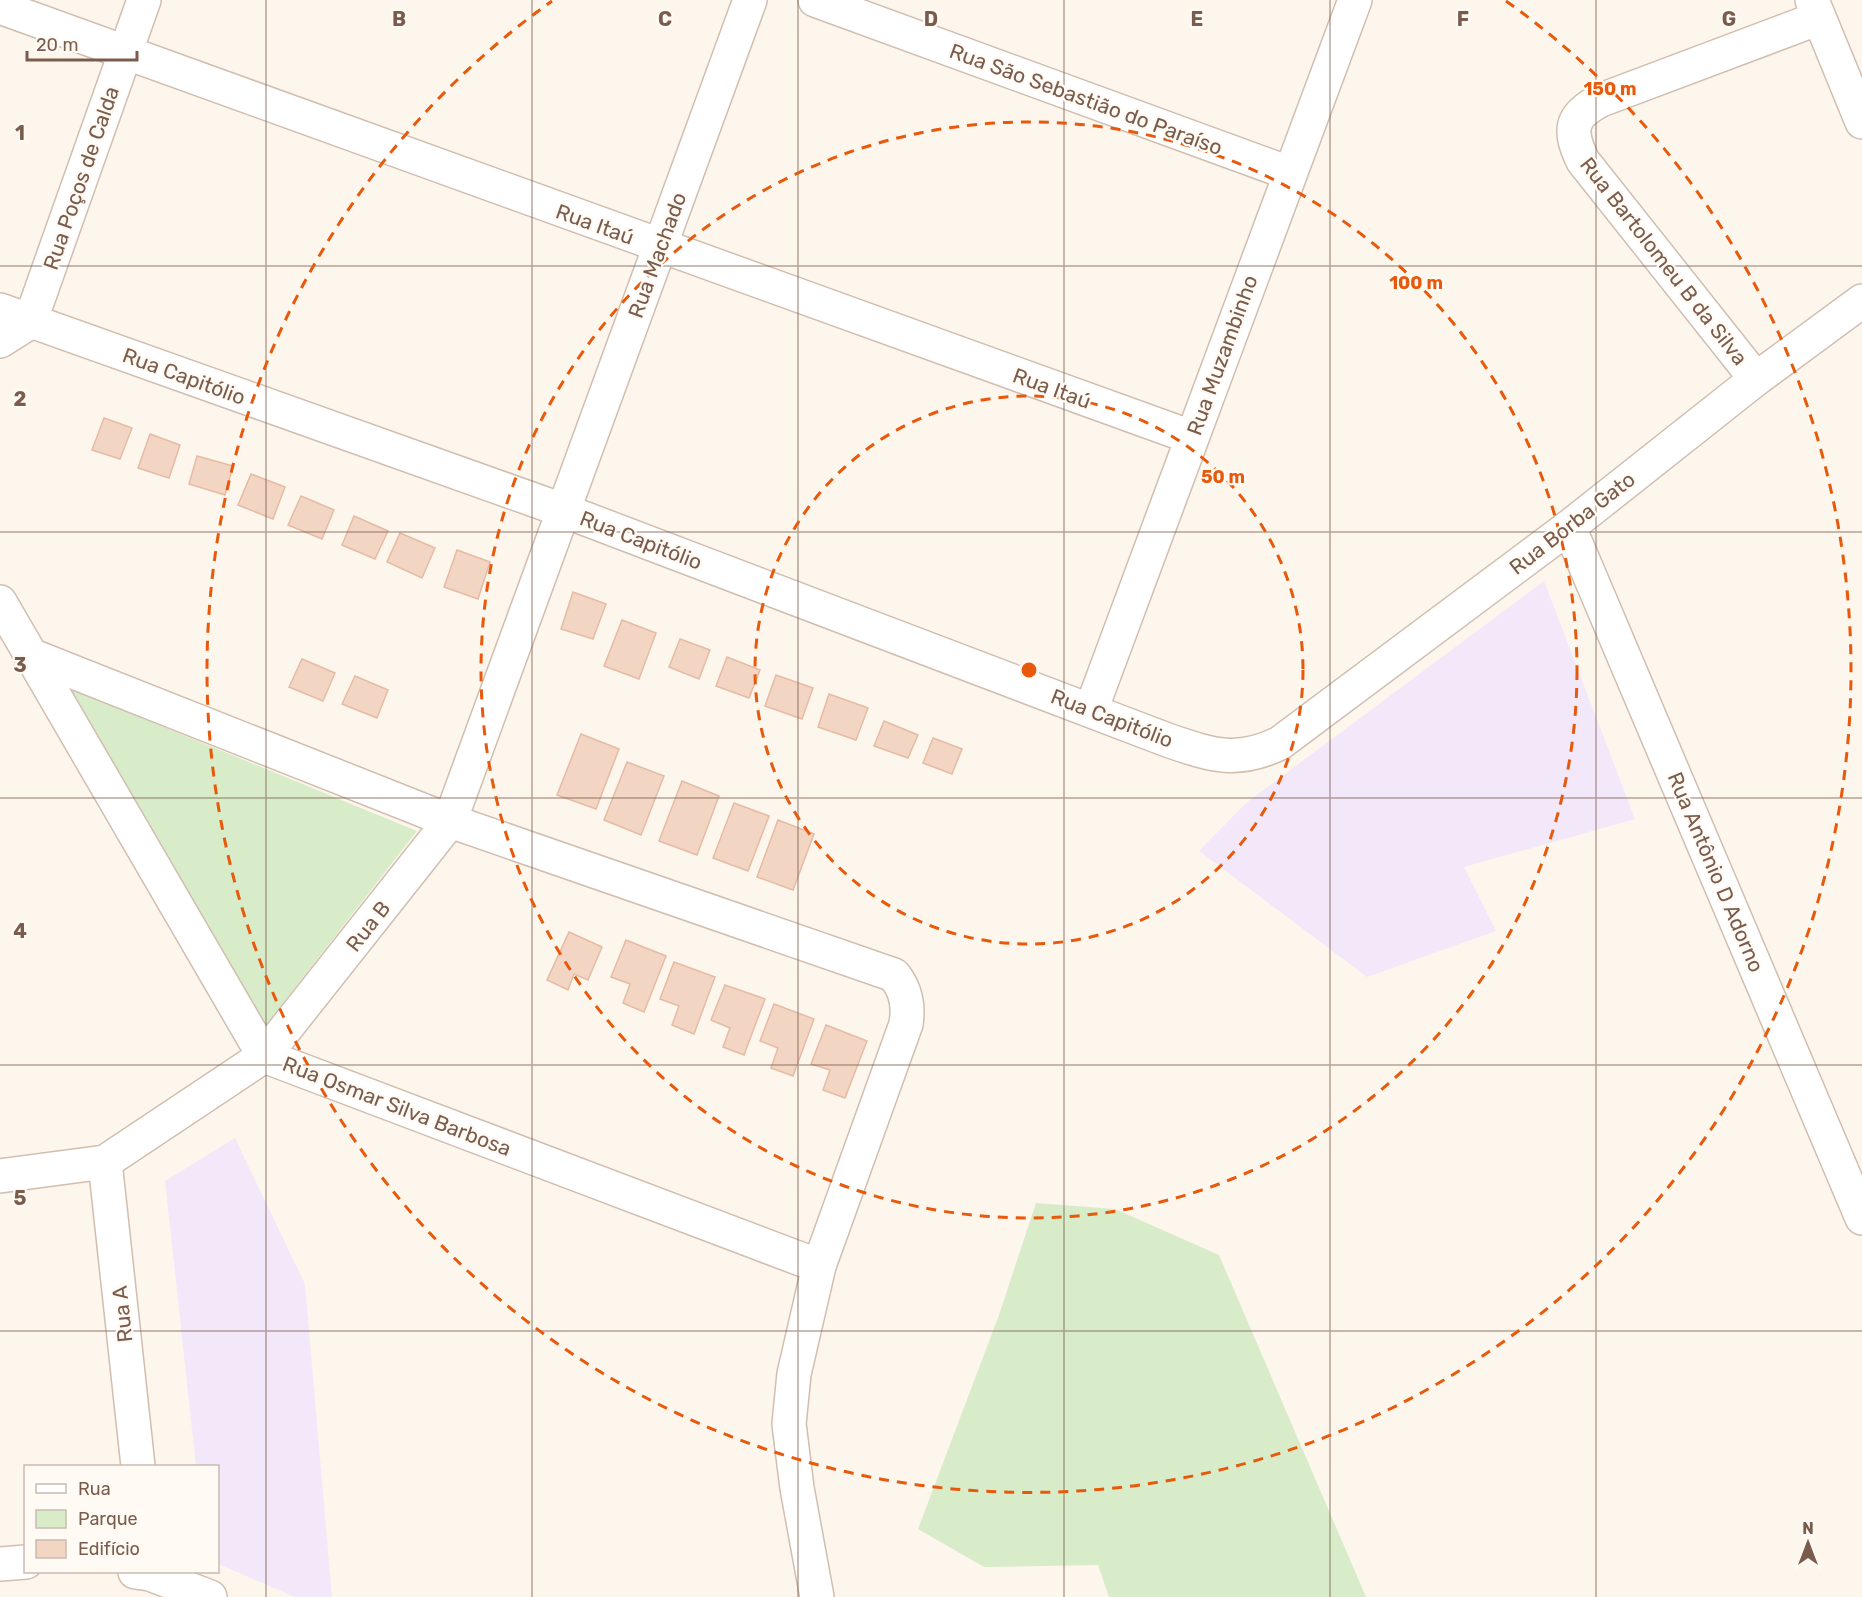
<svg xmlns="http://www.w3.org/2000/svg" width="1862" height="1597" font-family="Rubik,sans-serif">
<rect width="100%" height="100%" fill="#fdf6ec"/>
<g fill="#f3e8fa">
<polygon points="1544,581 1635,819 1464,867 1496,931 1367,977 1199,851 1246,803"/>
<polygon points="235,1138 305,1284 332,1597 295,1597 218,1564 218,1466 196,1466 165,1181"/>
</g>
<g fill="#d8ecc9">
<polygon points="59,684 417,831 262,1030"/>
<polygon points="1036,1203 1115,1209 1219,1255 1366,1597 1109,1597 1098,1565 984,1567 918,1529 999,1315"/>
</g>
<g fill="#f3d5c3" stroke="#e6bba3" stroke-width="1.5">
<polygon points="104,418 132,428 120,459 92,450"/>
<polygon points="150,434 180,445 169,478 138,468"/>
<polygon points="197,456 233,466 225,495 189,484"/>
<polygon points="251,474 285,487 273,519 238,505"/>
<polygon points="301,496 334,510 322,539 288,525"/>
<polygon points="354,516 388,531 375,559 342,545"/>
<polygon points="400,533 435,548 422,578 387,562"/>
<polygon points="457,550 490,562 478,599 444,587"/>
<polygon points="573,592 606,604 593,639 561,629"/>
<polygon points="622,620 656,633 639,679 604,666"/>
<polygon points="680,639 710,650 699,679 669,667"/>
<polygon points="727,657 760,670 749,698 716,686"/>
<polygon points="302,659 335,673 323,701 289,687"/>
<polygon points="776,675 813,688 802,719 765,706"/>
<polygon points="355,676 388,690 377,718 342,704"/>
<polygon points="829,694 868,708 856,740 818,727"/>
<polygon points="884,721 918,735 908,758 874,746"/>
<polygon points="581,734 619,749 596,809 557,795"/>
<polygon points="933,738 962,749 952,774 923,763"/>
<polygon points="627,762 664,776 641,835 604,820"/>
<polygon points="682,781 719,796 697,855 659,841"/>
<polygon points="734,803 769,816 748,871 713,858"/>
<polygon points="778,820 814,834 793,890 757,877"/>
<polygon points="569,932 602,947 588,980 574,974 568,990 547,980"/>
<polygon points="626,940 666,956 644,1012 623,1003 630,984 611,977"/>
<polygon points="674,962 715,977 694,1034 672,1025 679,1006 660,999"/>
<polygon points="725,985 765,999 744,1055 723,1047 730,1028 711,1020"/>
<polygon points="774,1004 814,1019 793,1076 771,1068 778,1048 760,1041"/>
<polygon points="826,1025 867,1041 845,1098 823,1090 830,1070 811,1064"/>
</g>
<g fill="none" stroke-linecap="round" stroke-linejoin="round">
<defs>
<g id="street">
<polyline points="815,0 1289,173"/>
<polyline points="1812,0 1862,122"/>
<polyline points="0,7 1191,437"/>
<path d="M0 310 565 511 1170 741C1212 755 1237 764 1280 743L1569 527 1756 379 1862 301"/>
<polyline points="30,322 144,0"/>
<polyline points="0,341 30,322"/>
<path d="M1756 379 1583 161C1568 130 1570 116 1601 100L1819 18"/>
<polyline points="1569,527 1862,1218"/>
<polyline points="0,602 264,1056 819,1266"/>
<path d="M33 656 450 821 894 975C906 990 909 1005 906 1024L819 1266 794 1374 789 1424 797 1488 817 1597"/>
<polyline points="1091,710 1355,0"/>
<polyline points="105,1162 138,1466"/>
<polyline points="0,1176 105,1162 264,1056 450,821 750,0"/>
<polyline points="0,1564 26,1562"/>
<polyline points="135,1572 150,1574 210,1597"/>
</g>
</defs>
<use href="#street" stroke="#d1beb0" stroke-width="36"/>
<use href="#street" stroke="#fff" stroke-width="33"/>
</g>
<path fill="none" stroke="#7a5c4d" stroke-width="1.5" stroke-opacity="0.55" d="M266 0V1597M532 0V1597M798 0V1597M1064 0V1597M1330 0V1597M1596 0V1597M0 266H1862M0 532H1862M0 798H1862M0 1065H1862M0 1331H1862"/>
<g fill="none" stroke="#e8590c" stroke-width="3" stroke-dasharray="10 8">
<circle cx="1029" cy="670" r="274"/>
<circle cx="1029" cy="670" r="548"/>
<path d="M1506 1A822 822 0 1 1 552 1"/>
</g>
<g text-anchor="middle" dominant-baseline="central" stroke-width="4.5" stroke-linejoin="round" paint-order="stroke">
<g font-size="21" fill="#7a5c4d" stroke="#fffaf3">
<text transform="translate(1086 99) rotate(20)">Rua São Sebastião do Paraíso</text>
<text transform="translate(81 178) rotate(-71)">Rua Poços de Calda</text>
<text transform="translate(595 224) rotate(20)">Rua Itaú</text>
<text transform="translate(657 255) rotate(-70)">Rua Machado</text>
<text transform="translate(1664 261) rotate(52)">Rua Bartolomeu B da Silva</text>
<text transform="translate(1222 355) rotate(-70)">Rua Muzambinho</text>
<text transform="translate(184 376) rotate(20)">Rua Capitólio</text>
<text transform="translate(1052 388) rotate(20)">Rua Itaú</text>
<text transform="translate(1572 523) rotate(-38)">Rua Borba Gato</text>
<text transform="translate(641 540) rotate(21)">Rua Capitólio</text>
<text transform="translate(1112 718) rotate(21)">Rua Capitólio</text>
<text transform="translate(1716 872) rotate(67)">Rua Antônio D Adorno</text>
<text transform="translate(368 926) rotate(-52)">Rua B</text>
<text transform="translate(397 1106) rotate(21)">Rua Osmar Silva Barbosa</text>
<text transform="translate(122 1314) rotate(-96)">Rua A</text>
</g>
</g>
<g font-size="20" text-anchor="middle" font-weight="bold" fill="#7a5c4d" stroke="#fffaf3" stroke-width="4.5" stroke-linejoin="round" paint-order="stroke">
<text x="399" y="26">B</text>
<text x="665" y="26">C</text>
<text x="931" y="26">D</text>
<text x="1197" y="26">E</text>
<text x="1463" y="26">F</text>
<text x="1729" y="26">G</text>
<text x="20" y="140">1</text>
<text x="20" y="406">2</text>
<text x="20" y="672">3</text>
<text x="20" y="938">4</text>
<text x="20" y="1205">5</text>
</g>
<circle cx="1029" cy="670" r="9" fill="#e8590c" stroke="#fffaf3" stroke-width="3"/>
<g font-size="18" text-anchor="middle" font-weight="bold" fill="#e8590c" stroke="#fffaf3" stroke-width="4.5" stroke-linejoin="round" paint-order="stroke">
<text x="1610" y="95">150 m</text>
<text x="1416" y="289">100 m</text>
<text x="1223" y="483">50 m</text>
</g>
<rect x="24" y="1465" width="195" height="108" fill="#fffaf3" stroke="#cabbb1" stroke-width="1.5"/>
<rect x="36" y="1484" width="30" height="9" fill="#ffffff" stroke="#cabbb1" stroke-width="1.5"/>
<text x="78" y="1495" font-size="18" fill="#7a5c4d">Rua</text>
<rect x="36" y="1510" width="30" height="18" fill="#d8ecc9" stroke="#cabbb1" stroke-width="1.5"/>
<text x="78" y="1525" font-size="18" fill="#7a5c4d">Parque</text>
<rect x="36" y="1540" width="30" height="18" fill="#f3d5c3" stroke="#cabbb1" stroke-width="1.5"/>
<text x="78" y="1555" font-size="18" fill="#7a5c4d">Edifício</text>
<g transform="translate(1808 1543)" stroke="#fffaf3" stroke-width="4.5" paint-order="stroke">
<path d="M0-4.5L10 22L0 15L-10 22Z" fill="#7a5c4d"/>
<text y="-9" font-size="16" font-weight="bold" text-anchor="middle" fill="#7a5c4d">N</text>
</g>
<path d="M27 51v9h110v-9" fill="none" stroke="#7a5c4d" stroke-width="3"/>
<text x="36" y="51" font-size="18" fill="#7a5c4d" stroke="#fffaf3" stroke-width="4.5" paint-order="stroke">20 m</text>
</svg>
